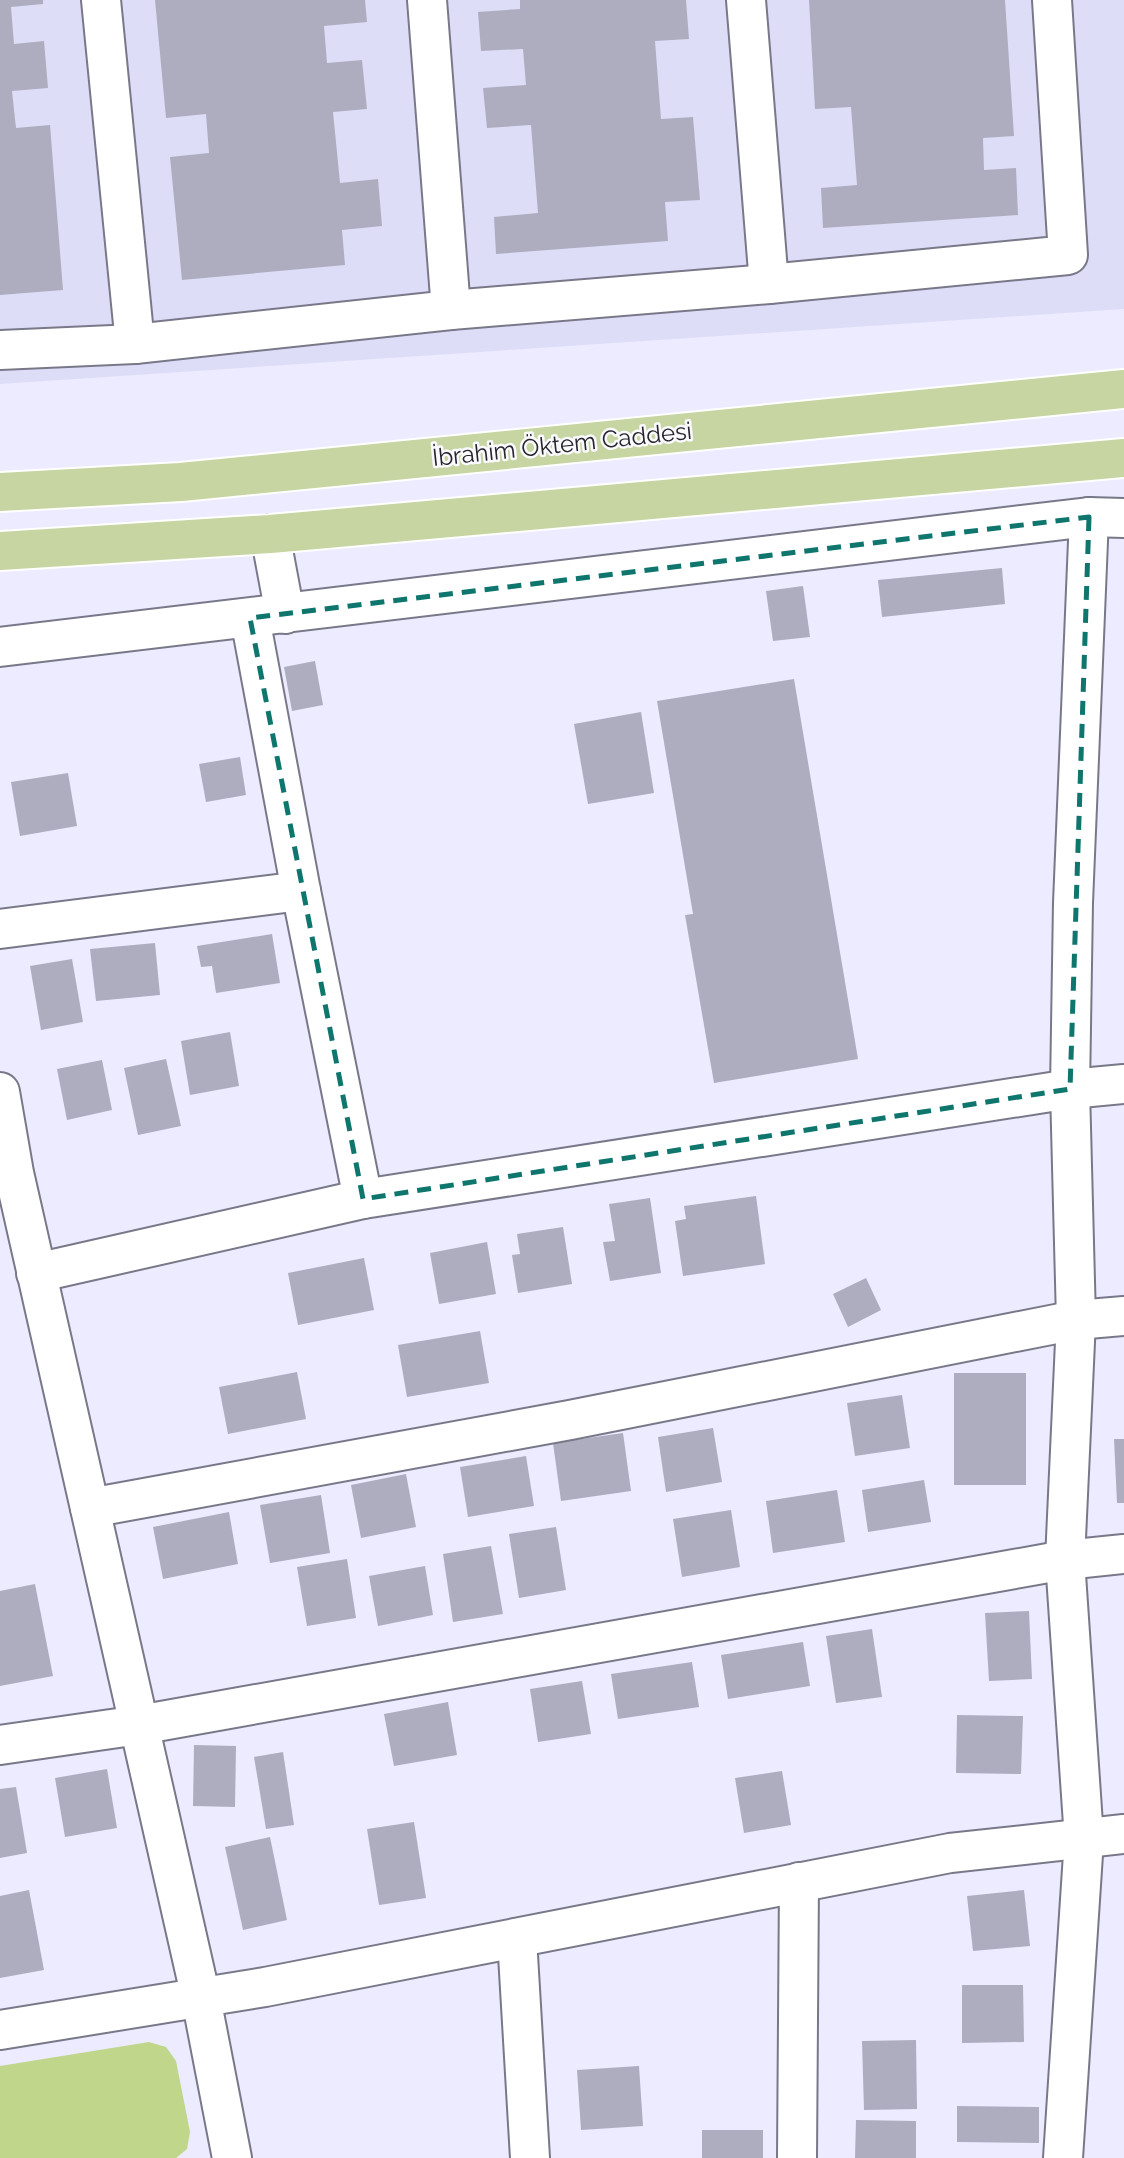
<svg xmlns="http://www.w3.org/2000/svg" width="1124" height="2158" font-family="Raleway,sans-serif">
<rect width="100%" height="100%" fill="#ecebff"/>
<polygon fill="#deddf8" points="0,0 1124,0 1124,309 0,384"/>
<polygon fill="#c0d68b" points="149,2042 166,2047 176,2061 190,2132 187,2149 176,2158 0,2158 0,2066"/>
<g fill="#adadbf">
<polygon points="0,0 43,0 43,4 11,7 14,44 44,41 48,88 12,91 16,128 50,125 63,290 0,295"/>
<polygon points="155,0 365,0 367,22 324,26 327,63 362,60 367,109 333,112 340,183 378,179 382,226 342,230 345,265 182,280 170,157 209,153 206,114 166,118"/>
<polygon points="520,0 686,0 689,39 655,41 661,119 693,117 700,200 665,202 668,241 496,254 494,217 538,213 531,125 487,128 483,88 526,85 523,49 481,51 478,12 520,9"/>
<polygon points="809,0 1005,0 1014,136 983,138 984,170 1016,168 1018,215 823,228 821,188 857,185 851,107 815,109"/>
<polygon points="1002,568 1005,604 882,617 878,580"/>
<polygon points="803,586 810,637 773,641 766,591"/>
<polygon points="315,661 323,705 292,711 284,667"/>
<polygon points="794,679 858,1059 714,1083 685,915 693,914 657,701"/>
<polygon points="641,712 654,793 588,804 574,724"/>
<polygon points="240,757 246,795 206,802 199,764"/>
<polygon points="68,773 77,826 20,836 11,782"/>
<polygon points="272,934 280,983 216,993 212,966 201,967 197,946"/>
<polygon points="155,943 160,995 96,1001 90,949"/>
<polygon points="72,959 83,1022 41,1030 30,966"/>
<polygon points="230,1032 239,1086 190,1095 181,1041"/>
<polygon points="166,1059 181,1126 138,1135 124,1068"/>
<polygon points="102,1060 112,1110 67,1120 57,1069"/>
<polygon points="756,1196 765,1264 683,1276 675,1221 686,1219 684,1206"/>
<polygon points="650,1198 661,1273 610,1281 603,1242 615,1241 609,1204"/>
<polygon points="563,1227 572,1284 518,1293 512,1255 520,1254 517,1234"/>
<polygon points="487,1242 496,1294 439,1304 430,1253"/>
<polygon points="364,1258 374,1310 298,1325 288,1273"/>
<polygon points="866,1278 881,1310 848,1327 833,1294"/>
<polygon points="480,1331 489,1383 407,1397 398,1345"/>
<polygon points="297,1372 306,1419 228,1434 219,1387"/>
<rect x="954" y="1373" width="72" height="112"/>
<polygon points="902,1395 910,1448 855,1456 847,1403"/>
<polygon points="713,1428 722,1482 666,1492 658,1437"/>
<polygon points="623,1433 631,1491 561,1501 553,1443"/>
<polygon points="1114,1439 1124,1439 1124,1503 1117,1503"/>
<polygon points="526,1456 534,1506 468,1517 460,1467"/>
<polygon points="406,1474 416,1527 361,1538 351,1485"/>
<polygon points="924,1480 931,1522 868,1532 862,1490"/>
<polygon points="837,1490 845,1542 773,1553 766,1501"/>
<polygon points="321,1495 330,1553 270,1563 260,1505"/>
<polygon points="731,1510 740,1567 682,1577 673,1519"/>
<polygon points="229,1512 238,1564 163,1579 153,1527"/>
<polygon points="556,1527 566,1590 519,1598 509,1534"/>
<polygon points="491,1546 503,1614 453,1622 443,1554"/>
<polygon points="347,1559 356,1618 307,1626 297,1567"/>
<polygon points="425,1566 433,1615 378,1626 369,1576"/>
<polygon points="35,1584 53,1676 0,1686 0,1591"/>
<polygon points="1029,1611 1032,1679 989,1681 985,1613"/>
<polygon points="872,1629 882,1697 836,1703 826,1636"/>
<polygon points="803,1642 810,1686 728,1699 721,1655"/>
<polygon points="692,1662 699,1707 618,1719 611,1674"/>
<polygon points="582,1681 591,1734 538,1742 530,1689"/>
<polygon points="448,1702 457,1755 394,1766 384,1714"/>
<polygon points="957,1715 1023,1716 1021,1774 956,1773"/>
<polygon points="194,1745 236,1746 235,1807 193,1806"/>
<polygon points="283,1752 294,1825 266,1829 254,1757"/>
<polygon points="107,1769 117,1828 65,1837 55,1778"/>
<polygon points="782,1771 791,1825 744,1833 735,1778"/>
<polygon points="16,1787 27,1853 0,1858 0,1789"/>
<polygon points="414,1822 426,1898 379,1905 367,1829"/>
<polygon points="270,1837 287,1920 243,1930 225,1847"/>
<polygon points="29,1890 44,1970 0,1978 0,1896"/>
<polygon points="1024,1890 1030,1946 973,1951 967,1896"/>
<polygon points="962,1985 1023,1985 1024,2042 962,2043"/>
<polygon points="916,2040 917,2109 864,2110 862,2041"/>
<polygon points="639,2066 643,2126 581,2130 577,2070"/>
<polygon points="957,2106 1039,2107 1039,2143 957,2142"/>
<polygon points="856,2120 916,2121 916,2158 855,2158"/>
<rect x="702" y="2130" width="61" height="28"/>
</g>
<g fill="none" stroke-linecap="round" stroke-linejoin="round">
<defs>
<g id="minor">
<polyline points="101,0 135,344"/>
<polyline points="427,0 451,310"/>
<polyline points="746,0 769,284 1068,255 1052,0"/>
<polyline points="0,350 135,344 451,310 769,284"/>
<polyline points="270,534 285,614"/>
<polyline points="250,618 301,891 363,1199"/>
<polyline points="0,647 1089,517 1124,518"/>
<polyline points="0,929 301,891"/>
<polyline points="0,1092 14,1173 201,1998 232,2158"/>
<polyline points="36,1273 363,1199 1070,1089 1124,1084"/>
<polyline points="90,1508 570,1420 1076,1320 1124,1316"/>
<polyline points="0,1745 139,1725 1065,1560 1124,1554"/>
<polyline points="517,1938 530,2158"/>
<polyline points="0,2030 265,1987 950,1853 1124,1834"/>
<polyline points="797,2158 799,1882"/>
<polyline points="1063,2158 1084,1839 1065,1560 1076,1320 1070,1089 1073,903 1089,517"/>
</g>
<g id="major">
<polyline points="0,492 181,482 1124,389"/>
<polyline points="0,551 270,534 1124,458"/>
</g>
</defs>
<use href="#minor" stroke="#797889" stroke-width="42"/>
<use href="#major" stroke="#fff" stroke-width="42"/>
<use href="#minor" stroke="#fff" stroke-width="38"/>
<use href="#major" stroke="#c7d5a3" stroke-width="38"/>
</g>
<path fill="none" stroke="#0f766e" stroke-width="5" stroke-dasharray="14 9" stroke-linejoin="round" d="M1089 517 1070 1089 363 1199 250 618Z"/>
<g text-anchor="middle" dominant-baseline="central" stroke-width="5" stroke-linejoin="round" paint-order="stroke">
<g font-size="24" fill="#26252c" stroke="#fafafe">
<text transform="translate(562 444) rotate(-6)">İbrahim Öktem Caddesi</text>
</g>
</g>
</svg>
